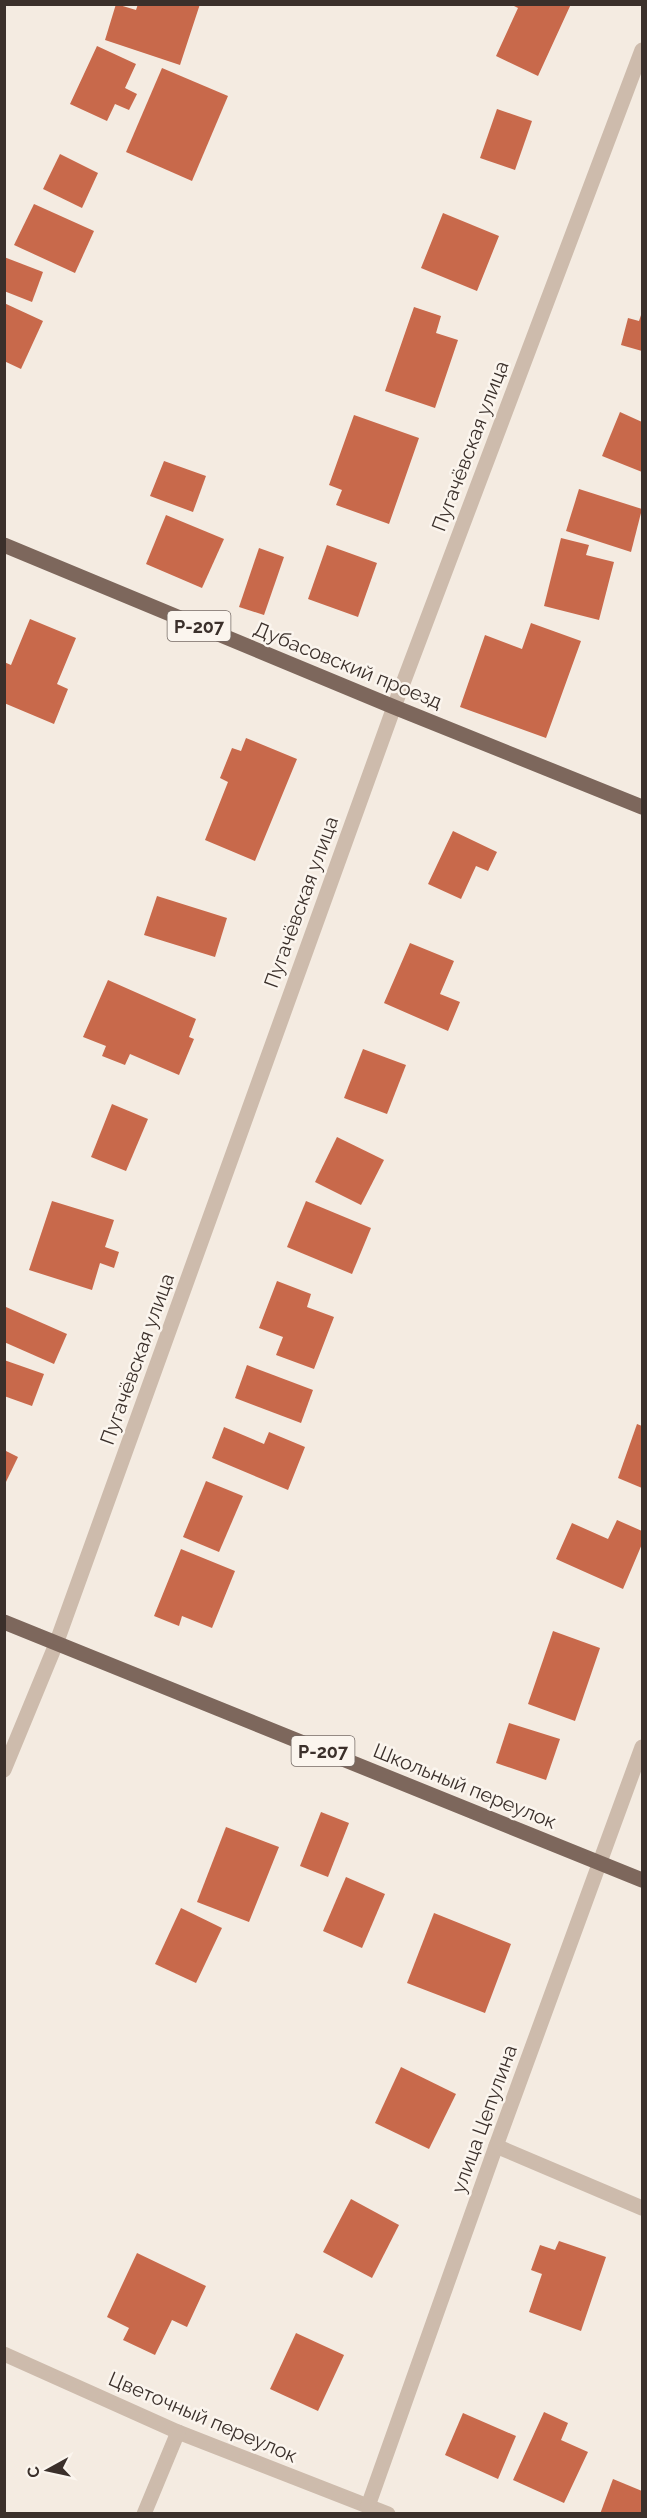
<svg xmlns="http://www.w3.org/2000/svg" width="647" height="2518" font-family="Raleway,sans-serif">
<rect width="100%" height="100%" fill="#f4ebe1"/>
<g fill="#c8694b">
<polygon points="116,4 136,10 138,4 200,4 180,65 105,40"/>
<polygon points="510,4 571,4 538,76 496,56 518,8"/>
<polygon points="97,46 136,64 125,88 137,94 129,110 115,104 107,121 70,104"/>
<polygon points="162,68 228,96 192,181 126,152"/>
<polygon points="497,109 532,121 515,170 480,158"/>
<polygon points="60,154 98,173 82,208 43,189"/>
<polygon points="34,204 94,231 75,273 14,245"/>
<polygon points="443,213 499,236 477,291 421,268"/>
<polygon points="4,257 43,272 32,302 4,291"/>
<polygon points="4,303 43,321 21,369 4,361"/>
<polygon points="414,307 441,316 436,333 458,340 435,408 385,391"/>
<polygon points="642,312 642,351 621,345 628,318 639,321"/>
<polygon points="620,412 642,422 642,472 602,456"/>
<polygon points="354,415 419,438 389,524 336,505 342,490 329,485"/>
<polygon points="164,461 206,476 193,512 150,496"/>
<polygon points="579,489 642,509 631,552 566,531"/>
<polygon points="166,515 224,539 202,588 146,564"/>
<polygon points="561,538 589,545 586,555 614,562 599,620 544,606"/>
<polygon points="327,545 377,563 358,617 308,599"/>
<polygon points="259,548 284,557 264,615 239,607"/>
<polygon points="30,619 76,638 57,684 68,689 54,724 4,703 4,662 11,665"/>
<polygon points="531,623 581,641 546,738 460,707 485,635 522,649"/>
<polygon points="246,738 297,759 255,861 205,840 228,782 220,778 232,748 241,751"/>
<polygon points="453,831 497,852 488,871 476,866 461,899 428,884"/>
<polygon points="157,896 227,918 215,957 144,935"/>
<polygon points="410,943 454,961 440,994 460,1002 448,1031 384,1003"/>
<polygon points="108,980 196,1019 189,1037 194,1039 179,1075 130,1054 125,1065 102,1056 106,1046 83,1037"/>
<polygon points="363,1049 406,1065 387,1114 344,1098"/>
<polygon points="112,1104 148,1119 126,1171 91,1157"/>
<polygon points="337,1137 384,1160 361,1205 315,1182"/>
<polygon points="52,1201 114,1220 105,1247 119,1252 114,1268 100,1263 92,1290 29,1270"/>
<polygon points="306,1201 371,1228 352,1274 287,1247"/>
<polygon points="277,1281 311,1294 307,1307 334,1317 314,1369 276,1355 283,1337 259,1328"/>
<polygon points="6,1307 67,1334 54,1364 4,1342"/>
<polygon points="4,1360 44,1374 32,1406 4,1396"/>
<polygon points="247,1365 313,1390 301,1423 235,1398"/>
<polygon points="637,1424 642,1426 642,1488 618,1478"/>
<polygon points="224,1427 264,1444 269,1432 305,1447 288,1490 212,1458"/>
<polygon points="4,1450 18,1457 4,1486"/>
<polygon points="206,1481 243,1496 219,1552 183,1537"/>
<polygon points="617,1520 642,1531 642,1544 623,1589 556,1559 572,1523 608,1539"/>
<polygon points="181,1549 235,1571 212,1628 182,1616 179,1626 154,1616"/>
<polygon points="553,1631 600,1648 575,1721 528,1704"/>
<polygon points="509,1723 560,1739 546,1780 496,1763"/>
<polygon points="321,1812 349,1823 328,1877 300,1866"/>
<polygon points="226,1827 279,1847 249,1922 197,1902"/>
<polygon points="346,1877 385,1894 362,1948 323,1931"/>
<polygon points="181,1908 222,1928 196,1983 155,1964"/>
<polygon points="434,1913 511,1944 485,2013 407,1983"/>
<polygon points="401,2067 456,2094 429,2149 375,2123"/>
<polygon points="351,2199 399,2225 372,2278 323,2252"/>
<polygon points="559,2241 606,2257 581,2331 529,2312 542,2274 531,2270 540,2245 555,2250"/>
<polygon points="137,2253 206,2286 187,2327 172,2320 155,2355 123,2340 129,2328 107,2317"/>
<polygon points="296,2333 344,2355 318,2411 270,2389"/>
<polygon points="544,2412 568,2423 561,2440 588,2452 564,2503 513,2480"/>
<polygon points="463,2413 516,2436 498,2479 445,2455"/>
<polygon points="613,2479 642,2491 642,2514 600,2514"/>
</g>
<g fill="none" stroke-linecap="round" stroke-linejoin="round">
<polyline stroke="#cdbbac" stroke-width="15" points="496,2146 642,2208"/>
<g stroke="#cdbbac" stroke-width="15">
<polyline points="4,1770 56,1644 394,707 642,50"/>
<polyline points="4,2354 178,2432 388,2514"/>
<polyline points="368,2506 496,2146 642,1747"/>
<polyline points="144,2514 178,2432"/>
</g>
<g stroke="#7d675c" stroke-width="15">
<polyline points="4,545 394,707 642,807"/>
<polyline points="4,1622 642,1880"/>
</g>
</g>
<g text-anchor="middle" dominant-baseline="central" stroke-width="5" stroke-linejoin="round" paint-order="stroke">
<g fill="#fbf5ee" stroke="#756b66" stroke-width="1.5">
<rect x="167.5" y="611" width="63" height="30" rx="4.5"/>
<rect x="291.5" y="1736" width="63" height="30" rx="4.5"/>
</g>
<g font-size="18" font-weight="bold" fill="#3b302b">
<text x="199" y="626">Р-207</text>
<text x="323" y="1751">Р-207</text>
</g>
<g font-size="20" fill="#3b302b" stroke="#fbf5ee">
<text transform="translate(470 446) rotate(-69)">Пугачёвская улица</text>
<text transform="translate(348 665) rotate(22)">Дубасовский проезд</text>
<text transform="translate(301 902) rotate(-70)">Пугачёвская улица</text>
<text transform="translate(137 1359) rotate(-70)">Пугачёвская улица</text>
<text transform="translate(465 1786) rotate(22)">Школьный переулок</text>
<text transform="translate(484 2119) rotate(-70)">улица Цепулина</text>
<text transform="translate(203 2417) rotate(23)">Цветочный переулок</text>
</g>
</g>
<rect width="647" height="2518" fill="none" stroke="#3b302b" stroke-width="12"/>
<g transform="translate(48 2470) rotate(262)" stroke="#fbf5ee" stroke-width="4.5" paint-order="stroke">
<path d="M0-4.5L10 22L0 15L-10 22Z" fill="#3b302b"/>
<text y="-9" font-size="16" font-weight="bold" text-anchor="middle" fill="#3b302b">С</text>
</g>
</svg>
